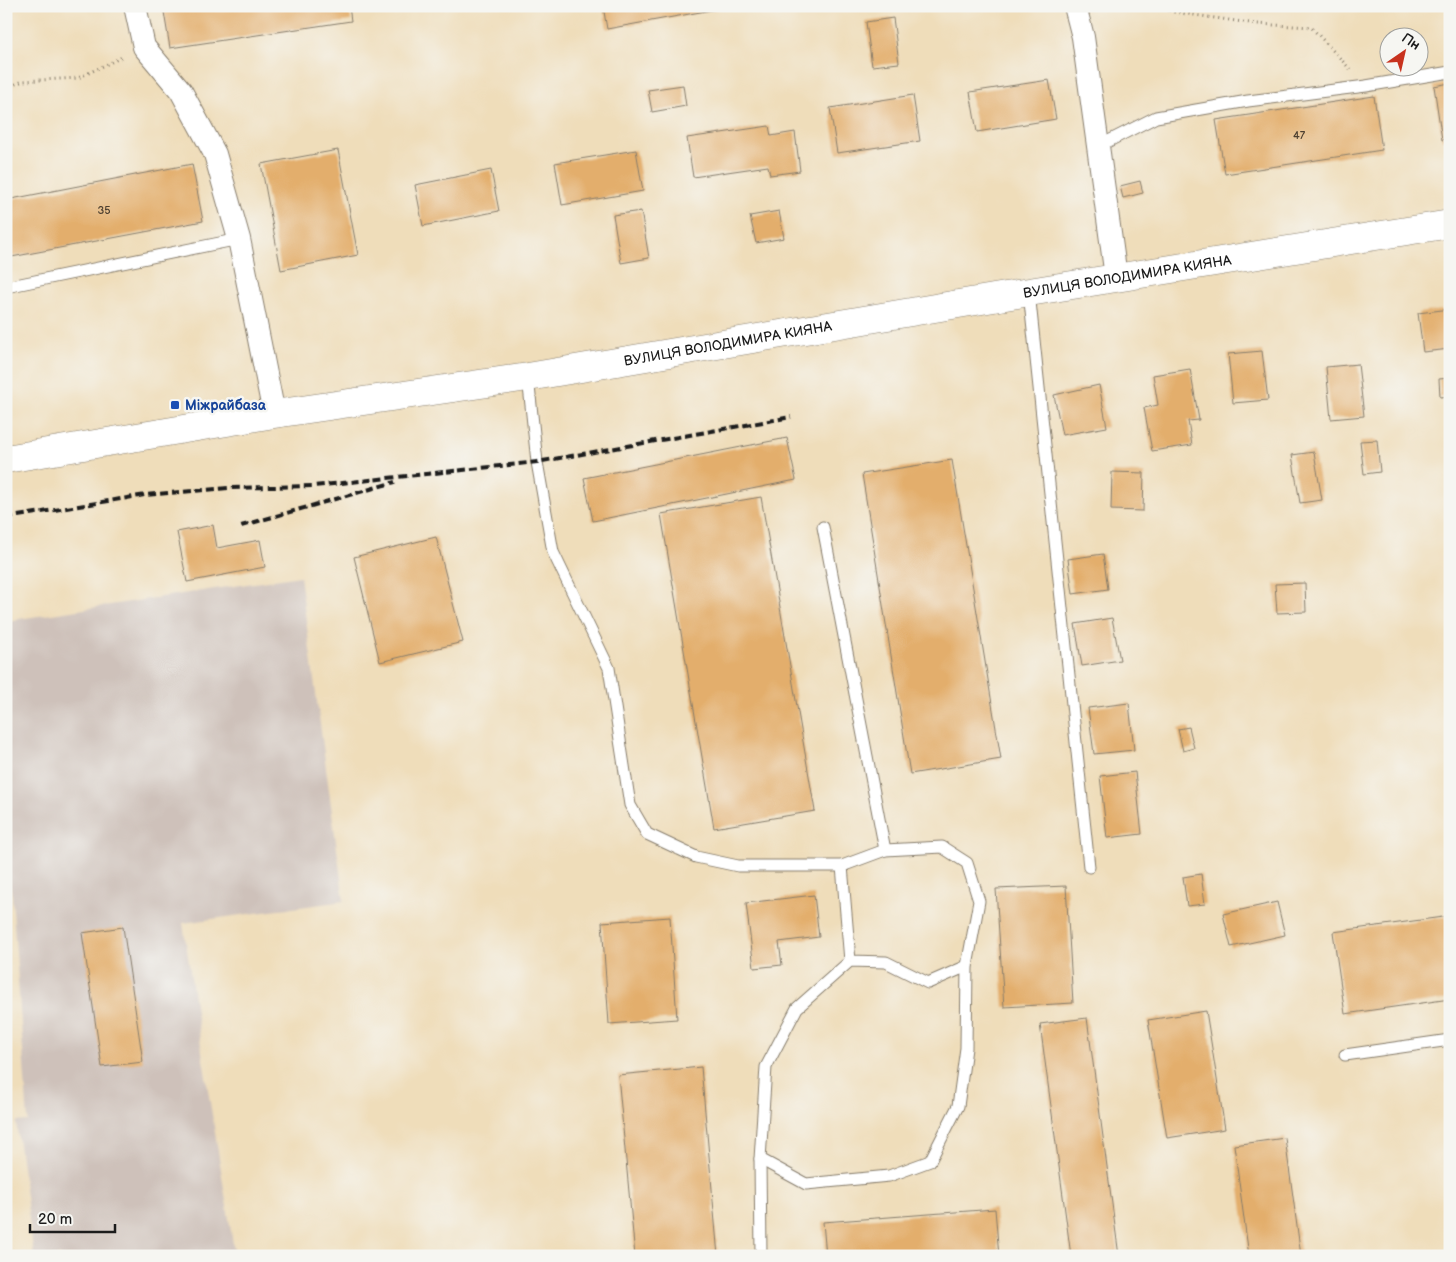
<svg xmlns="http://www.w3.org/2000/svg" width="1456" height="1262" font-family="'Balsamiq Sans',sans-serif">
<rect width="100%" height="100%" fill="#f6f6f2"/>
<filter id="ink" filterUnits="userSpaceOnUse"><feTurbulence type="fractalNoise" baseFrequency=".02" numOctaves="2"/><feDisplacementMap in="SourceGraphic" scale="10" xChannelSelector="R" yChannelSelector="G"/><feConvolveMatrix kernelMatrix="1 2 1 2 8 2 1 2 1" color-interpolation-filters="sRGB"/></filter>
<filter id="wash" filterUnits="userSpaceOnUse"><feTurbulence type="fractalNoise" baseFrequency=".0096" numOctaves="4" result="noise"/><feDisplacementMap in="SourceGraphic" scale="20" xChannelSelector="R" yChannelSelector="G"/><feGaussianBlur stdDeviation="1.12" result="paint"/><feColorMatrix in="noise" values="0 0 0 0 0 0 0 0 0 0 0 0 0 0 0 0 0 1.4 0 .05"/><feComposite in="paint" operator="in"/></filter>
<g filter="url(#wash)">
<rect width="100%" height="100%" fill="#efddba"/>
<polygon fill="#cec1ba" points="300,576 344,901 183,923 203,1059 235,1256 34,1256 16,1122 28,1121 12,896 6,863 6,621"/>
<g id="blocks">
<g fill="#e3ae6c">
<polygon points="163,6 349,6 351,21 170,48"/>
<polygon points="603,6 728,6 728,7 607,29"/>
<polygon points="893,18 899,63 872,66 866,22"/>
<polygon points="1049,80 1056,119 977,132 970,92"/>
<polygon points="1450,83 1450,138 1442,140 1434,86"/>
<polygon points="683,85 686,106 652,112 648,90"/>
<polygon points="913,95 920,141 837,153 830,108"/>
<polygon points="1374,96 1382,150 1225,174 1216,120"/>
<polygon points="769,126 771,136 795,132 800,171 770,175 768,166 693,177 687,138"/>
<polygon points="338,150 358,255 281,270 261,164"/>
<polygon points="636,150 643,191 562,205 555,163"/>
<polygon points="192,164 203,221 6,258 6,200"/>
<polygon points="491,170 499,211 423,226 415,185"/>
<polygon points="1140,181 1143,193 1123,198 1120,186"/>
<polygon points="641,211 649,258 621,263 613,215"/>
<polygon points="779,211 784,238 756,243 750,216"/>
<polygon points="1450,309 1450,349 1423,352 1418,313"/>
<polygon points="1262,351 1268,400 1233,403 1228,354"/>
<polygon points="1358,364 1364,416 1331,419 1326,367"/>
<polygon points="1190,369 1199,420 1188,421 1192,445 1152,451 1144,408 1158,405 1153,375"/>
<polygon points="1450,378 1450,396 1440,397 1439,379"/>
<polygon points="1099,385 1107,427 1062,435 1054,395"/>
<polygon points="787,438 796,480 593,521 584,478"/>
<polygon points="1377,440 1380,472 1364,474 1360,441"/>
<polygon points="1314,452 1322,500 1300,503 1292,455"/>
<polygon points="952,460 1001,759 910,774 862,474"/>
<polygon points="1112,472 1144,473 1143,511 1111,510"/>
<polygon points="761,497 815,811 714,828 661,514"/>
<polygon points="213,525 217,548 260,540 265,567 187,582 177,532"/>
<polygon points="436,537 463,642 380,662 354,557"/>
<polygon points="1103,554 1108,589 1073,594 1068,559"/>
<polygon points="1305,583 1306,612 1277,613 1275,584"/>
<polygon points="1112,618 1120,660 1082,666 1075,624"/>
<polygon points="1129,703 1134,750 1094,754 1088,708"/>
<polygon points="1189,727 1194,748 1183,751 1178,729"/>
<polygon points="1135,772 1142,834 1107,838 1100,776"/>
<polygon points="1201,874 1205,904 1187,906 1183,877"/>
<polygon points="1066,886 1073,1003 1004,1007 996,889"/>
<polygon points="814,895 819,937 779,942 782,965 754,968 746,903"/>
<polygon points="1277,902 1285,935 1231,947 1223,914"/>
<polygon points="1450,916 1450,999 1345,1014 1333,932"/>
<polygon points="670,917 677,1019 609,1024 602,922"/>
<polygon points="123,927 143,1062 102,1067 82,933"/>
<polygon points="1206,1011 1225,1129 1167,1138 1148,1020"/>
<polygon points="1087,1018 1119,1256 1071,1256 1040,1024"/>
<polygon points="701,1067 718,1256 635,1256 618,1075"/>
<polygon points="1285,1138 1301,1256 1249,1256 1234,1145"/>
<polygon points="995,1209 999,1256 826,1256 823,1222"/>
</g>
</g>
</g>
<g filter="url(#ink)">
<use href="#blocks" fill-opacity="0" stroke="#867c6b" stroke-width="1"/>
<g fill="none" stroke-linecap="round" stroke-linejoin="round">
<defs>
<g id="service">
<polyline points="1097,147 1156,117 1248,101 1366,86 1450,72"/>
<polyline points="6,287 239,239"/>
<polyline points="1029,292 1089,867"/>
<polyline points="528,377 537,462 553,552 609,668 630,805 647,834 696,857 738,866 842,866 885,850 823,527"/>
<polyline points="885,850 942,847 967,863 979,901 967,966"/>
<polyline points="842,866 850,961 797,1008 766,1067 760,1159 806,1184 889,1176 930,1161 958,1106 966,1048 967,966 928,983 886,962 850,961"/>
<polyline points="1345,1055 1450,1040"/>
<polyline points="760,1159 761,1256"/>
</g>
<g id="minor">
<polyline points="135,6 144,47 181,91 215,154 239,239 274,414"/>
<polyline points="1075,6 1083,37 1116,277"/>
</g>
<g id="secondary">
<path id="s1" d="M6 459 274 414 528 377 1029 292 1450 224"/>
</g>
</defs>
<use href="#service" stroke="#867c6b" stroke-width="13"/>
<use href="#minor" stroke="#867c6b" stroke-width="24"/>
<use href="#secondary" stroke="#867c6b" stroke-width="29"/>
<g stroke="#867c6b" stroke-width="3" stroke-dasharray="1 4" stroke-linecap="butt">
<polyline points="1160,6 1173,12 1257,24 1311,27 1350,69"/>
<polyline points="6,88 23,81 78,78 122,57"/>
</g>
<use href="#service" stroke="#fff" stroke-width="11"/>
<use href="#minor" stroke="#fff" stroke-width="22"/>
<use href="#secondary" stroke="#fff" stroke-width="28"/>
<g stroke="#1c1c1c" stroke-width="4" stroke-dasharray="8 4" stroke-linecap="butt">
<polyline points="6,518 145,495 229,488 314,486 537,462 791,417"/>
<polyline points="241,526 395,482"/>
</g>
</g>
</g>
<rect fill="#1a4fb4" stroke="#f6f6f2" stroke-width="2" x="170" y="400" width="10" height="10" rx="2.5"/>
<g text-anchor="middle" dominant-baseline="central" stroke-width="5" stroke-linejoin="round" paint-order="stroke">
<g font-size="11" fill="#4e4030">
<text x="1299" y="135">47</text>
<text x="104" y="210">35</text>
</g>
<g font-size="14" fill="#1c1c1c" stroke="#f6f6f2">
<text stroke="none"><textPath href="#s1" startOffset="1136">ВУЛИЦЯ ВОЛОДИМИРА КИЯНА</textPath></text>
<text stroke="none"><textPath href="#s1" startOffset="731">ВУЛИЦЯ ВОЛОДИМИРА КИЯНА</textPath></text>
</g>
<g font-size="14" font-weight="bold" fill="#164399" stroke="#f6f6f2" text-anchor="start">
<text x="185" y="405">Міжрайбаза</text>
</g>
</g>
<rect width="1456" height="1262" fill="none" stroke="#f6f6f2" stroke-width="25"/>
<g transform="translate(1404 52) rotate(34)"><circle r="24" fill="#f6f6f2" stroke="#9f9f9c"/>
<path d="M0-4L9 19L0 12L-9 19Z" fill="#c8321e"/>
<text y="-8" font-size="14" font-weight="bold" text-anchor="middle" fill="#1c1c1c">Пн</text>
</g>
<path d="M30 1224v8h85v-8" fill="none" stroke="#1c1c1c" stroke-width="2.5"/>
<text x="38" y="1224" font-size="15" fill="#1c1c1c" stroke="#f6f6f2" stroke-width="4" paint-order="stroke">20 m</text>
</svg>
